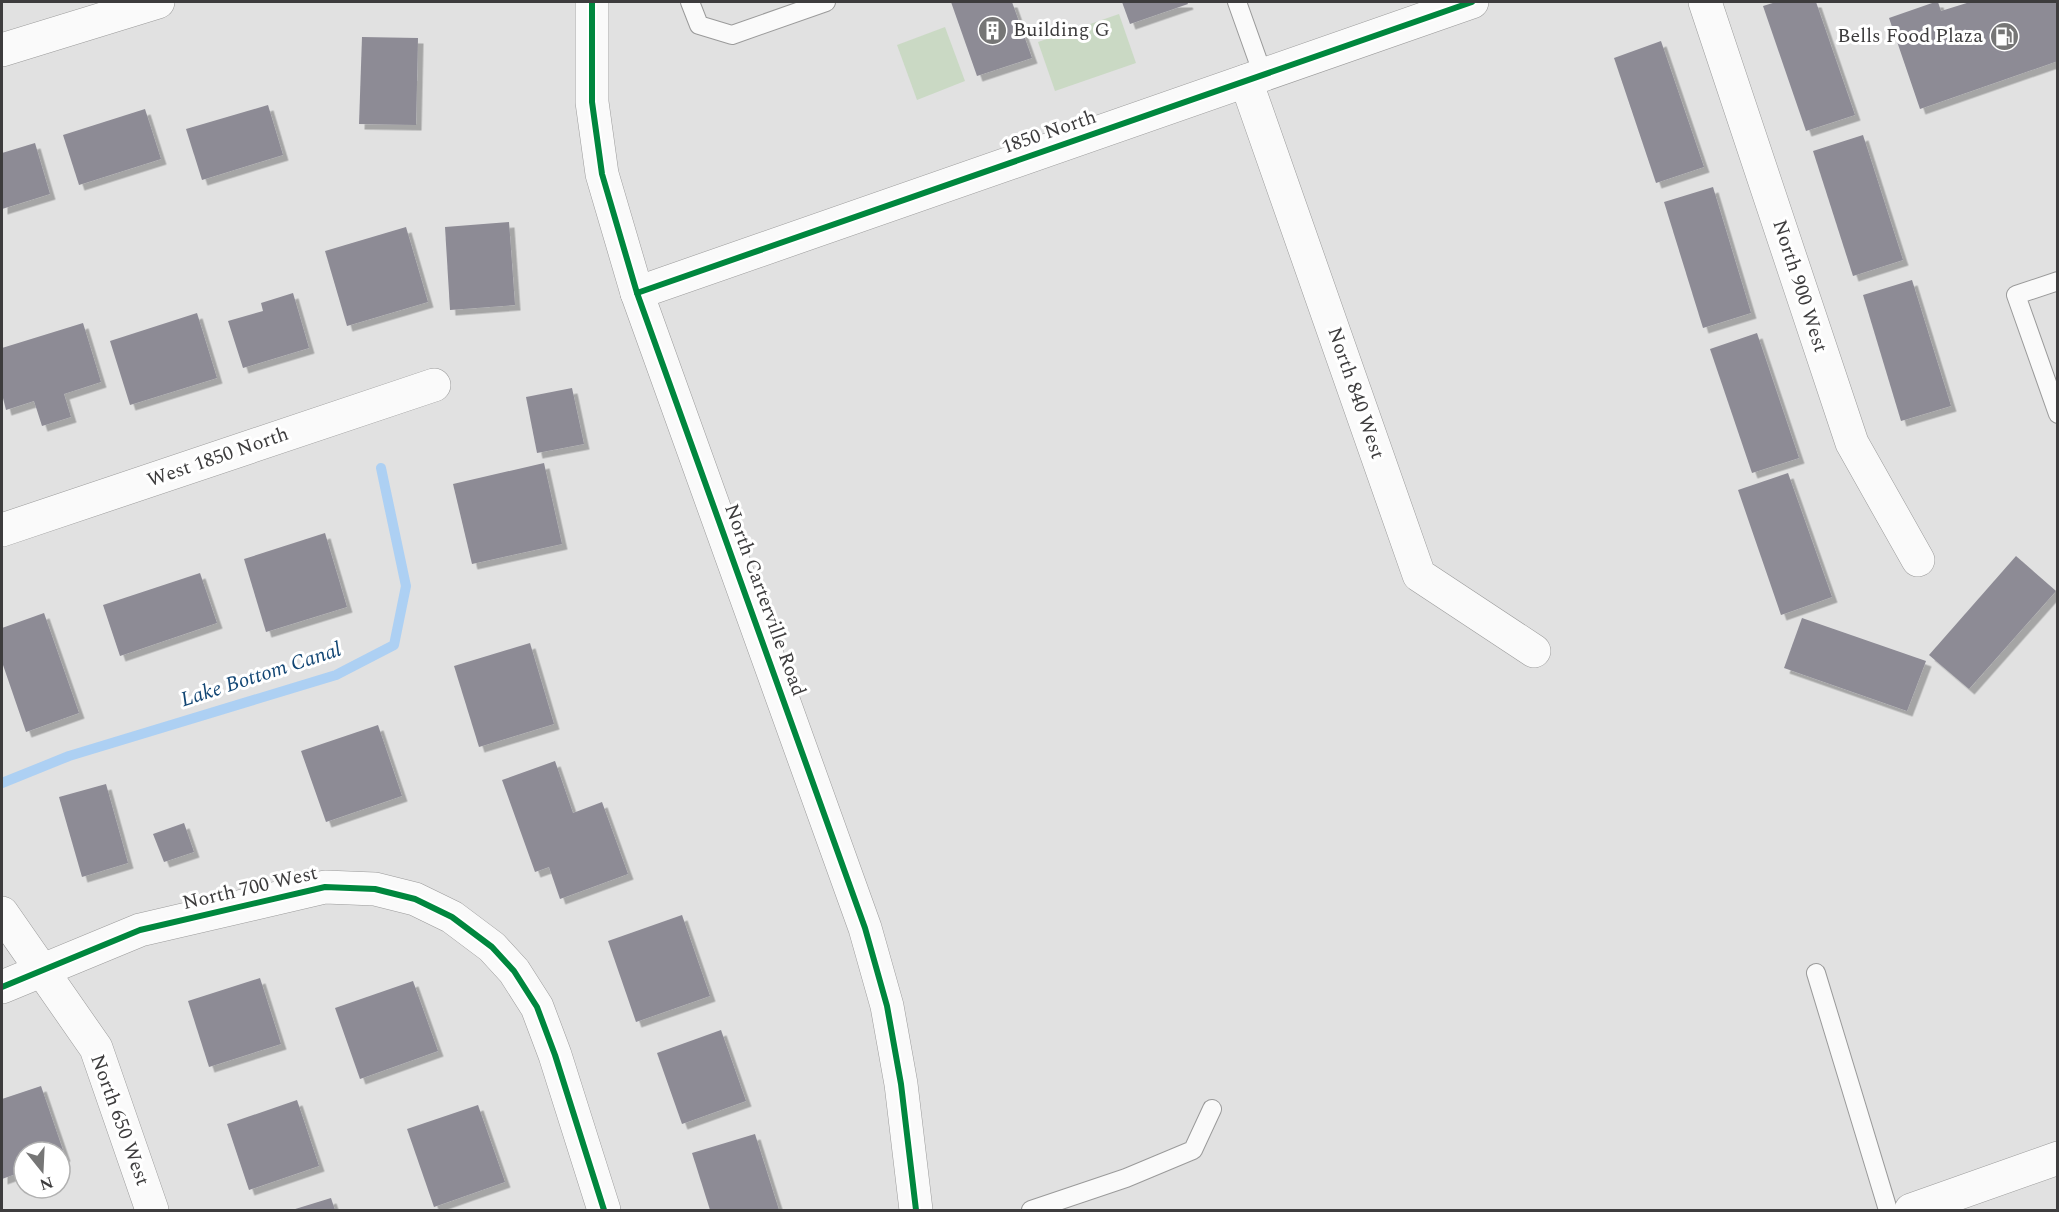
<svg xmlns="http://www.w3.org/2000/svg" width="2059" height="1212" font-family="Spectral,serif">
<defs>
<filter id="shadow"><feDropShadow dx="5.5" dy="5.5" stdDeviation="0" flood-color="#0004"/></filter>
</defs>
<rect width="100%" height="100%" fill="#e1e1e1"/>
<g fill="#cad9c4">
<polygon points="1119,14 1136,63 1055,91 1038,42"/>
<polygon points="945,27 965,81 917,100 897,45"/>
</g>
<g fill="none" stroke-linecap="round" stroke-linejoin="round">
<polyline stroke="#add0f3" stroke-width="10" points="2,783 69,756 336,675 394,645 406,586 381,468"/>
</g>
<g fill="#8d8b95" filter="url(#shadow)">
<polygon points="951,2 1012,2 1032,58 977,76"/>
<polygon points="1122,2 1187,2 1188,4 1130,24"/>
<polygon points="1776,2 1816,2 1855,115 1806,131 1763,6"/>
<polygon points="1935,2 1938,2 1941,11 1970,2 2058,2 2058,61 1920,109 1889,18"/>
<polygon points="362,37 418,38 416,125 359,124"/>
<polygon points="1661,41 1704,167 1656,183 1614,58"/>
<polygon points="268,105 283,155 202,180 186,129"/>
<polygon points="145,109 161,159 79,185 63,135"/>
<polygon points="1863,135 1903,260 1853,276 1813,151"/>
<polygon points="35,143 50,194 2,209 2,153"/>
<polygon points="1713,187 1751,313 1703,328 1664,202"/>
<polygon points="509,222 515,305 450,310 445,227"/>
<polygon points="406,227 428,302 347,326 325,251"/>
<polygon points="1912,280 1951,406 1901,421 1863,295"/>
<polygon points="293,293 309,348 243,368 228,321 263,311 261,303"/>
<polygon points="197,313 217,378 130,405 110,341"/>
<polygon points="83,323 101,382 64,394 71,417 42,426 34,401 6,410 2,394 2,348"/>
<polygon points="1757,333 1799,458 1752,473 1710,349"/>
<polygon points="572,388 584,444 537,453 526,397"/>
<polygon points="544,463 562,544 472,564 453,484"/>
<polygon points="1788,473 1832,597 1781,615 1738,490"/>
<polygon points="325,533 347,607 266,632 244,559"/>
<polygon points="2016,556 2056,591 1969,689 1929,655"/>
<polygon points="200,573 217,623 120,656 103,605"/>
<polygon points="44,613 79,713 26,732 2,662 2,628"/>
<polygon points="1802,618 1926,661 1907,711 1784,668"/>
<polygon points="530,643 554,724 479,747 454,666"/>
<polygon points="378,725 402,796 326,822 301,751"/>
<polygon points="555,761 573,813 602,802 628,874 560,899 549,867 535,872 502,780"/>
<polygon points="106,784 128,863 82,877 59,797"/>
<polygon points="184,823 194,852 164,862 153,834"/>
<polygon points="682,915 710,996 636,1022 608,941"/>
<polygon points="260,978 281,1044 209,1067 188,1001"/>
<polygon points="413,981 438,1051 360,1079 335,1008"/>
<polygon points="721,1030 746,1101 682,1124 657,1053"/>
<polygon points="41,1086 65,1156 60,1158 60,1152 24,1152 24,1171 2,1179 2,1099"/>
<polygon points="297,1100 319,1166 249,1190 227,1124"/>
<polygon points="478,1105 505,1182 434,1207 407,1129"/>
<polygon points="755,1134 779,1210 710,1210 692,1153"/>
<polygon points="331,1198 335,1210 292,1210"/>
</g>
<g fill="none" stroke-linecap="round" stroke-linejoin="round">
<defs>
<g id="service">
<polyline points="690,2 699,25 732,35 826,2"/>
<polyline points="1237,2 1263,75"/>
<polyline points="2058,281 2016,295 2058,414"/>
<polyline points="1816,973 1888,1210"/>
<polyline points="1031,1210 1126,1178 1193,1150 1212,1109"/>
</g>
<g id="minor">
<polyline points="1705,2 1852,443 1918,560"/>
<polyline points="2,50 158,2"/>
<polyline points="1246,81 1419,575 1534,651"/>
<polyline points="637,293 1472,2"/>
<polyline points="2,530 434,385"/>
<polyline points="2,913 96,1048 152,1210"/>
<polyline points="2,987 140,930 325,887 375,889 415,899 452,917 492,947 514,971 537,1007 555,1055 604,1210"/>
<polyline points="1911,1210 2058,1158"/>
</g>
<polyline id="tertiary" points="592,2 592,102 602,174 637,293 865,928 887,1006 901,1084 916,1210"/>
</defs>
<use href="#service" stroke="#9a9a9a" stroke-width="20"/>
<use href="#minor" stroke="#9a9a9a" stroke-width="34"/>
<use href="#tertiary" stroke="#9a9a9a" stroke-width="34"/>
<use href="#service" stroke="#fafafa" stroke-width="18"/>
<use href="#minor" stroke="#fafafa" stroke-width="33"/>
<use href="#tertiary" stroke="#fafafa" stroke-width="33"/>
<defs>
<g id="cycleway">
<polyline points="592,2 592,102 602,174 637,293 865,928 887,1006 901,1084 916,1210"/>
<polyline points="637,293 1472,2"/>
<polyline points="2,987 140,930 325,887 375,889 415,899 452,917 492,947 514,971 537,1007 555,1055 604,1210"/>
</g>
</defs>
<use href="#cycleway" stroke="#fff" stroke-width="10"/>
<use href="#cycleway" stroke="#00873e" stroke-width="6"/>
</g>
<defs>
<symbol id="building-disc" viewBox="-11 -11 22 22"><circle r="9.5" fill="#767676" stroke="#fff"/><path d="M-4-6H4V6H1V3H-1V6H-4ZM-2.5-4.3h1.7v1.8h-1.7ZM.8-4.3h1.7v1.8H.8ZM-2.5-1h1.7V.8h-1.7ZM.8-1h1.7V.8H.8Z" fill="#fff"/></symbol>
<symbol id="fuel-disc" viewBox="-11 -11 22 22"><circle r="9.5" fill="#767676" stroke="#fff"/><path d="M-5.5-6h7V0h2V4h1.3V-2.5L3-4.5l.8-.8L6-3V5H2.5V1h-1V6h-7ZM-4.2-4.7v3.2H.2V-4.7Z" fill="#fff"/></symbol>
</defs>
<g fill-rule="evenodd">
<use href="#building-disc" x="976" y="14" width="33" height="33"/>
<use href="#fuel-disc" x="1988" y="20" width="33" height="33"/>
</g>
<g text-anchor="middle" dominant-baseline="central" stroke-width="6" stroke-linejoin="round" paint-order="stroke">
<g font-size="20" fill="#3d3c3d" stroke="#fff" text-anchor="start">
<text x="1013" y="30">Building G</text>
<text x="1983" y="36" text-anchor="end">Bells Food Plaza</text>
</g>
<g font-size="20" fill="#3d3c3d" stroke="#fff">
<text transform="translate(1049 132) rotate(-19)">1850 North</text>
<text transform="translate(1800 286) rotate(72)">North 900 West</text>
<text transform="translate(1356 393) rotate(71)">North 840 West</text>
<text transform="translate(218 457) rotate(-19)">West 1850 North</text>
<text transform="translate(765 600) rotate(70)">North Carterville Road</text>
<text transform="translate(250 888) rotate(-13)">North 700 West</text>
<text transform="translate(120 1120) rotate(70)">North 650 West</text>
</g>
<g font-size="21" font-style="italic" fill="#124674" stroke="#fff">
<text transform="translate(261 675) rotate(-18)">Lake Bottom Canal</text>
</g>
</g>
<rect width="2059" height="1212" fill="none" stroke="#3d3c3d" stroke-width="6"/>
<g transform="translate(42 1170) rotate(162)"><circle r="28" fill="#ffffff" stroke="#b1b1b1" stroke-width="1.5"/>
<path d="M0-4.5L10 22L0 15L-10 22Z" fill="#767676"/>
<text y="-9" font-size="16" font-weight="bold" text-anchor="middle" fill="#3d3c3d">N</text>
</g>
</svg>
